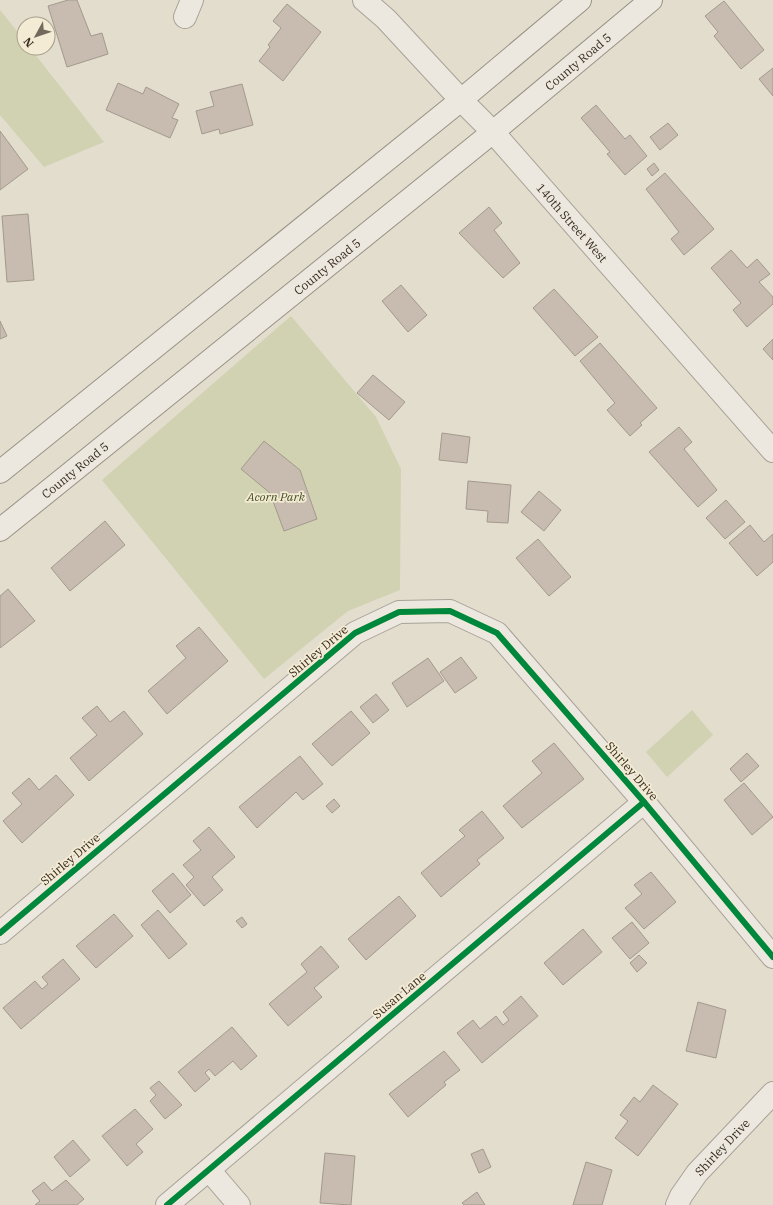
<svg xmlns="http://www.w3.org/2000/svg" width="773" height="1205" font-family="'IBM Plex Serif',serif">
<rect width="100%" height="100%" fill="#e3ddce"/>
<g fill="#d1d2b1">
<polygon points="0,10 24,40 24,48 30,48 104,142 44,167 0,115"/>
<polygon points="291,316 376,417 401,469 400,590 348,611 264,679 102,480"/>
<polygon points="692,710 713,735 667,777 646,752"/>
</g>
<g fill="#c7bcaf" stroke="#a3998d">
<polygon points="68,0 77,0 91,36 102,33 108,54 67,67 48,6"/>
<polygon points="724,1 764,50 741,69 714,36 718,32 705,16"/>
<polygon points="287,4 321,32 283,81 259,61 270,47 268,45 281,28 273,21"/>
<polygon points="773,68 773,96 759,79"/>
<polygon points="118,83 143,94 146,87 179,104 172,118 178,120 170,138 106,110"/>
<polygon points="242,84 253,125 220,134 219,129 202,134 196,111 214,106 210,92"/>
<polygon points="596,105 625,139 630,135 647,156 625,175 607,154 610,152 581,118"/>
<polygon points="668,123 678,135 660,150 650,137"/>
<polygon points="0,131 28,169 0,190"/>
<polygon points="654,163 659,170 652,176 647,169"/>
<polygon points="665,173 714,229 684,255 671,239 679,232 646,189"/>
<polygon points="489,207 502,223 494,230 520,263 503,278 459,233"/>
<polygon points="28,214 34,280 7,282 2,216"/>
<polygon points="731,250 747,268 757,259 770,274 759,282 773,297 773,304 747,327 733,310 741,303 711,268"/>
<polygon points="401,285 427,315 408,332 382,301"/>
<polygon points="554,289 598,337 575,356 533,308"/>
<polygon points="0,321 7,336 0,339"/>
<polygon points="773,339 773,360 763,349"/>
<polygon points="600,343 657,408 640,423 642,425 630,436 607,410 615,403 580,361"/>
<polygon points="373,375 405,402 389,420 357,393"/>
<polygon points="679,427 692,442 684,449 717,490 698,507 649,452"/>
<polygon points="442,433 470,437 467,463 439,460"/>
<polygon points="264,441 300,470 317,519 284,531 270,493 241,469"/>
<polygon points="468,481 511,485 508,523 487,522 488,511 466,509"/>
<polygon points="539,491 561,510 544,531 521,512"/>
<polygon points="726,500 745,522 725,539 706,518"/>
<polygon points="105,521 125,545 70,591 51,568"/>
<polygon points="750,525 764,542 773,534 773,562 757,576 729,543"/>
<polygon points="538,539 571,577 549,596 516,558"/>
<polygon points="8,589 35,621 0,648 0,596"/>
<polygon points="199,627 228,661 167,714 148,691 186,658 176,646"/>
<polygon points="461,657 477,678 455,693 440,672"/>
<polygon points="428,658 444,681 407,707 392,683"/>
<polygon points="376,694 389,710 373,723 360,707"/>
<polygon points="97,706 110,722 124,711 143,734 89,781 70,758 97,735 82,718"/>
<polygon points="351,711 370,733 332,766 312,744"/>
<polygon points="554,743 584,779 522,828 503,806 542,773 532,761"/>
<polygon points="747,753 759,766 741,782 730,769"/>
<polygon points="300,756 323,784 303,800 296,792 257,828 239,807"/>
<polygon points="56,775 74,795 22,843 3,821 22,804 12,793 29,778 39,790"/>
<polygon points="744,783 773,817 752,835 724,800"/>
<polygon points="334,799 340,806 332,813 326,806"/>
<polygon points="482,811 504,838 477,860 480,864 441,897 421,873 465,836 459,830"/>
<polygon points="209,827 235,857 212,877 223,890 204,906 186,885 194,877 183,865 201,850 193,841"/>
<polygon points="651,872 676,902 644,929 625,908 642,894 634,885"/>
<polygon points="173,873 191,895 170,913 152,891"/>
<polygon points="399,896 416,916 366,960 348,939"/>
<polygon points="158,910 187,944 169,959 141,925"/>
<polygon points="114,914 133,936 96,968 76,946"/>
<polygon points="242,917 247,924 242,928 236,921"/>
<polygon points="632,922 649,943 630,959 612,938"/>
<polygon points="583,929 602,952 563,985 544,963"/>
<polygon points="321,946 339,967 314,988 322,997 288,1026 269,1004 307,972 301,964"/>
<polygon points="639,955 647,963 637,972 630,963"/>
<polygon points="63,959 80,979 21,1029 3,1008 35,981 42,989 48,984 42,977"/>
<polygon points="521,996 538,1016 482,1063 457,1033 473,1020 480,1029 496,1016 503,1025 509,1020 503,1012"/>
<polygon points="698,1002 726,1010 716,1058 686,1051"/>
<polygon points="232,1027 257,1056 241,1070 233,1061 215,1076 209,1069 205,1073 210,1079 195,1092 178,1072"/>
<polygon points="444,1051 460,1070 444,1082 446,1085 408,1117 389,1094"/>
<polygon points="159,1081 182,1105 165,1119 150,1101 156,1095 150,1088"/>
<polygon points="653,1085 678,1104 638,1156 615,1138 628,1121 620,1115 634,1097 640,1102"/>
<polygon points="135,1109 153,1129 136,1144 143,1152 127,1166 102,1136"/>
<polygon points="73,1140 90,1160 70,1177 54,1157"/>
<polygon points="483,1149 491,1167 479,1173 471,1154"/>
<polygon points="325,1153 355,1156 351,1205 320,1203"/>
<polygon points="586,1162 612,1170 602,1205 573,1205"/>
<polygon points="66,1180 84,1199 77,1205 35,1205 40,1201 32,1191 44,1182 52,1191"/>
<polygon points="477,1192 485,1205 464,1205 462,1203"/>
</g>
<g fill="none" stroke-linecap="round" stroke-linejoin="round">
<defs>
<g id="street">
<path id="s1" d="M364 0 386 19 461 100 493 132 773 451"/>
<polyline points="185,17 192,0"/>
<polyline points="0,933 355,633 399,612 450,611 497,633 644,802 773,957"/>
<polyline points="209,1170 239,1205"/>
<polyline points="167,1205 644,802"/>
<path id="s2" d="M677 1205 681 1196 697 1173 773 1093"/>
</g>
<g id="secondary">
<polyline points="0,472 461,100 580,0"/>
<path id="s3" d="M0 530 493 132 651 0"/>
</g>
</defs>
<use href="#street" stroke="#a8a297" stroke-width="24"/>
<use href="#secondary" stroke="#989286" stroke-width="24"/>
<use href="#street" stroke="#ece8df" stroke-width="22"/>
<use href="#secondary" stroke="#ece8df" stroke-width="22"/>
<defs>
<g id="cycleway">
<polyline points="0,933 355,633 399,612 450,611 497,633 644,802 773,957"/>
<polyline points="167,1205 644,802"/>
</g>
</defs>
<use href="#cycleway" stroke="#f4ebd4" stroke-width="8"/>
<use href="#cycleway" stroke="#00873e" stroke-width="6"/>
</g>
<g text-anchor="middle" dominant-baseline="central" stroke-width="3.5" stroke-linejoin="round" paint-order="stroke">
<g font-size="12" fill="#372b1f" stroke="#f4ebd4">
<text stroke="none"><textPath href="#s3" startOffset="744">County Road 5</textPath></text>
<text stroke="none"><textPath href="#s1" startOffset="305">140th Street West</textPath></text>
<text stroke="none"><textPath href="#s3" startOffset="420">County Road 5</textPath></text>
<text stroke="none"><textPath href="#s3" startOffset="96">County Road 5</textPath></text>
<text transform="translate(318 651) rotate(-40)">Shirley Drive</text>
<text transform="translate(632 771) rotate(49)">Shirley Drive</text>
<text transform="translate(70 859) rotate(-40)">Shirley Drive</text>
<text transform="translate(399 995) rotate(-40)">Susan Lane</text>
<text stroke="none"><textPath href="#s2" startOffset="74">Shirley Drive</textPath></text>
</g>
<g font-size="12" font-style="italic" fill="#465227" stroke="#f4ebd4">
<text x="276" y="496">Acorn Park</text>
</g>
</g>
<g transform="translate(36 36) rotate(230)"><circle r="19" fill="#f4ebd4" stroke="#a89e8c"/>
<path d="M0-3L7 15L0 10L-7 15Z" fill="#73695c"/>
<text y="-6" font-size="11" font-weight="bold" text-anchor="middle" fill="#372b1f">N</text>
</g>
</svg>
